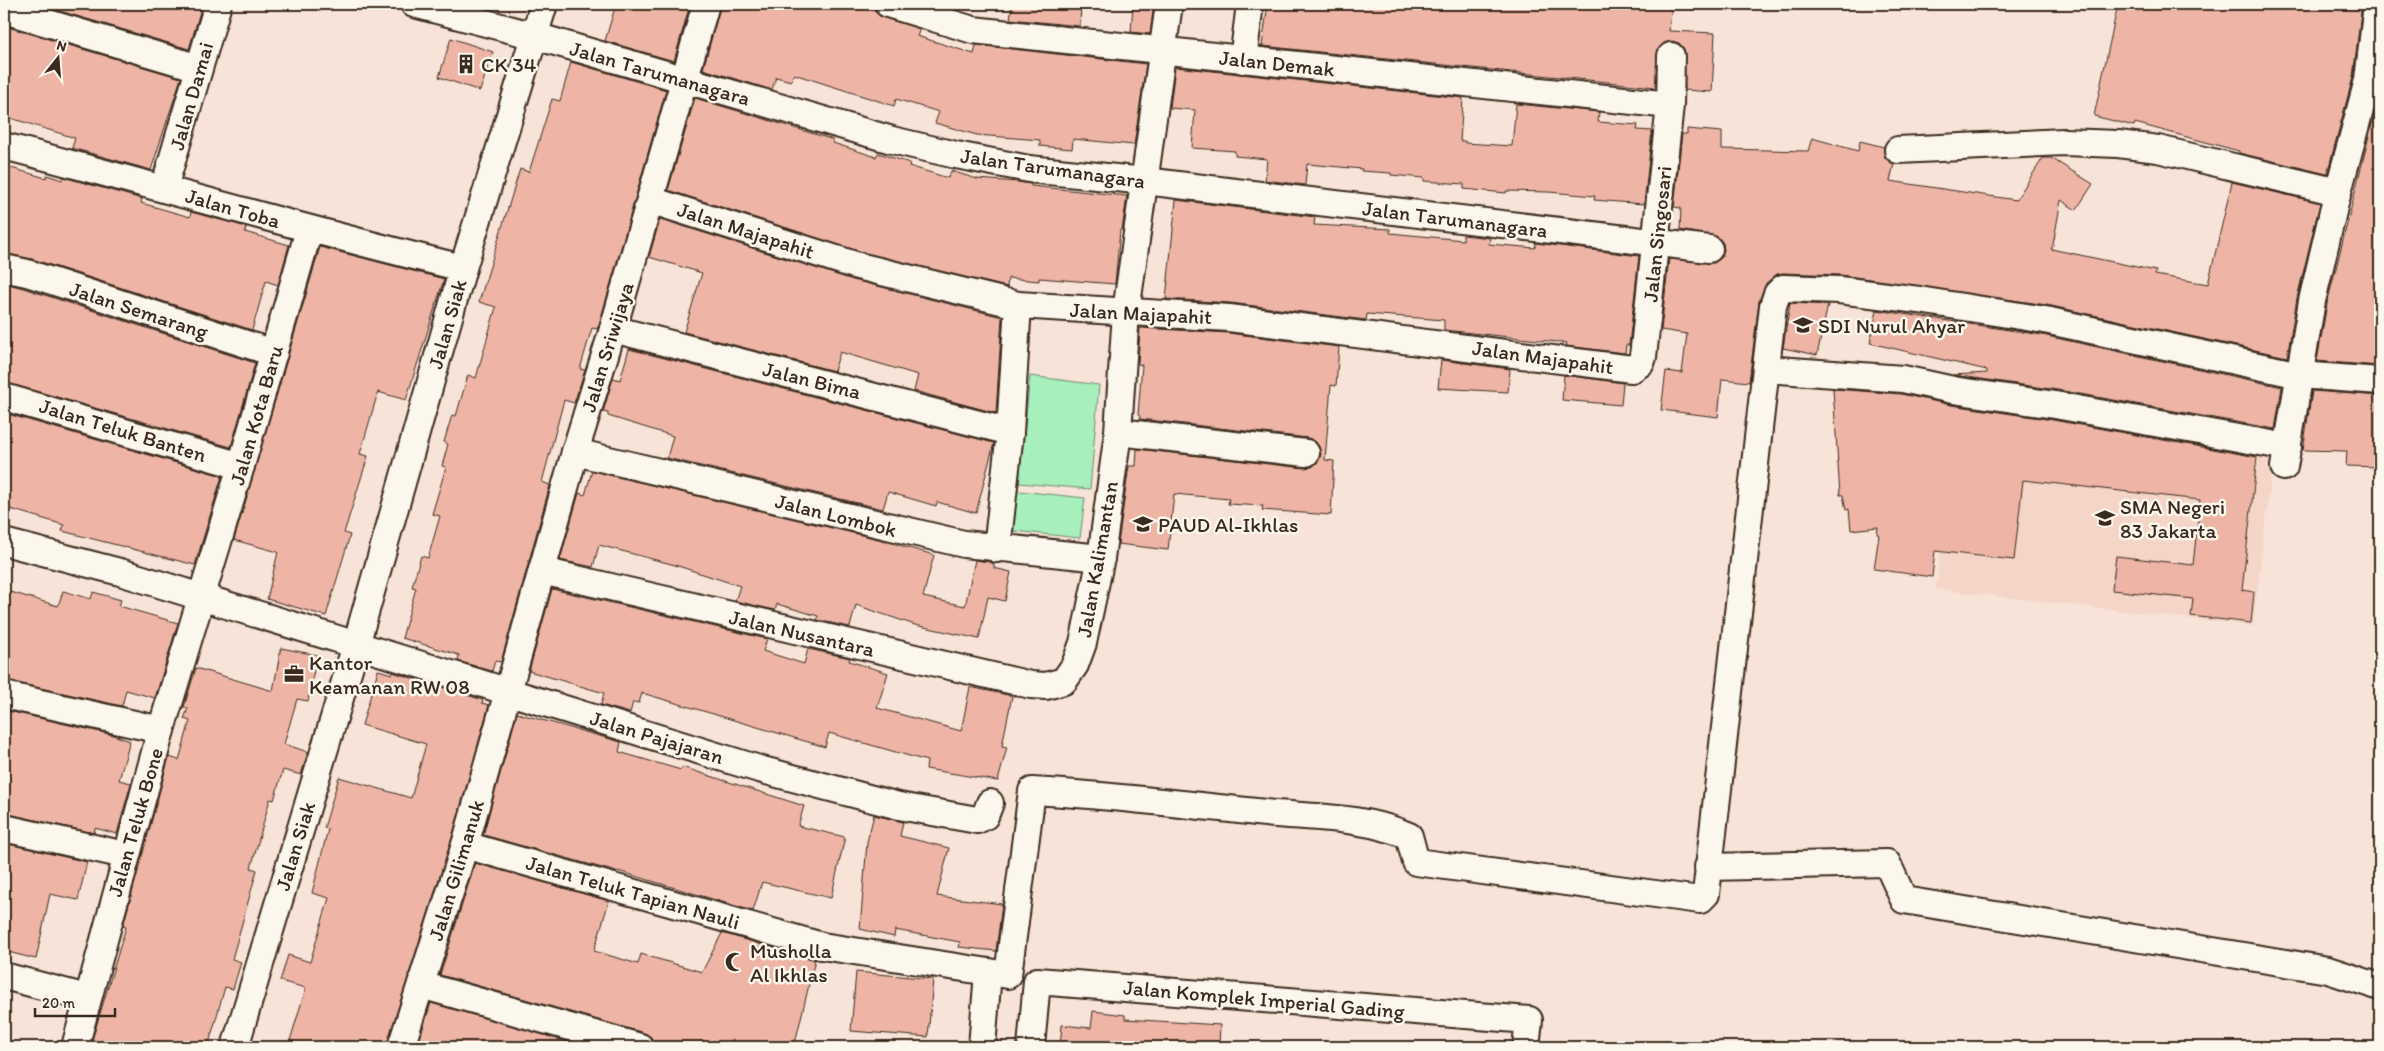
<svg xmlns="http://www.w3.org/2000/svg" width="2384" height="1051" font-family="Itim,sans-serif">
<rect width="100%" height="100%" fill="#f7e3d7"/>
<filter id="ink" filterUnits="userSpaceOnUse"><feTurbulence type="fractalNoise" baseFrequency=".02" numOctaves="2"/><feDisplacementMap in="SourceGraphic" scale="10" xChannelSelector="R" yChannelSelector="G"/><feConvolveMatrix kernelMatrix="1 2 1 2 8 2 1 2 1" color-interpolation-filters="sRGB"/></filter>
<g filter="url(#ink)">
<polygon fill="#f4d5c8" points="1957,411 2274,448 2253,626 1936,589"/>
<g fill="#a7efbd" stroke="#718c6e">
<polygon points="1030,376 1099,385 1090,489 1019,483"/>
<polygon points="1010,490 1085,498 1080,538 1005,530"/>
</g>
<g fill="#eeb5a6" stroke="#3b2a1e">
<polygon points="36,4 198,4 202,5 189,49"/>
<polygon points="616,4 690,4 674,61 605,41"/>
<polygon points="721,4 856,4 870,8 884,18 920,29 917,36 974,54 976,45 1146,64 1134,145 1073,139 1072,149 1040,146 1040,140 977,135 935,123 939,112 896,99 894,106 794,74 791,81 776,77 772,90 703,69"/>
<polygon points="1012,4 1081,4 1080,26 1010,19"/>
<polygon points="1133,4 1154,4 1150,34 1131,32"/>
<polygon points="1268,4 1672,4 1669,31 1715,33 1712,92 1685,90 1684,49 1679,43 1672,41 1664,43 1658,49 1655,87 1262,46"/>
<polygon points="2118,4 2362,4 2353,77 2327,174 2239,153 2239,151 2135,123 2134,126 2094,116"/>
<polygon points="4,26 181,78 151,170 72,148 75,138 4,116"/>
<polygon points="451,38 493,52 480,91 439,77"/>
<polygon points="571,62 666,90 599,325 597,329 592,328 580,369 585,370 574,403 564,400 542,482 550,485 501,662 495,661 492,671 458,661 459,655 402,638 416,588 412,587 421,556 428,558 440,516 432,514 446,467 442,466 448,444 444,442 452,415 456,416 468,375 476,378 496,307 479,302 520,169 529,172 552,99 560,101"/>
<polygon points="1175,67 1463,98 1460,141 1465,141 1465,143 1512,146 1516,104 1599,112 1598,122 1638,125 1637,130 1652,131 1644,204 1594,200 1595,196 1549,192 1506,191 1506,193 1464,189 1464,184 1424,181 1424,178 1391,175 1391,173 1361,171 1362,169 1307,164 1305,185 1265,180 1267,159 1235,156 1235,151 1192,148 1195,110 1170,108"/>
<polygon points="695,98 834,140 833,143 876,157 878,153 910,163 909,166 948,178 951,171 977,179 1018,182 1031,184 1031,186 1127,196 1122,230 1120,230 1115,284 1039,278 1039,281 1008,278 1007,287 862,252 668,190"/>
<polygon points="2378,100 2380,100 2380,366 2317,361 2327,304"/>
<polygon points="1687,129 1722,132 1722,149 1808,151 1812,138 1858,151 1860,141 1884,147 1885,158 1894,164 1890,181 2016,200 2043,158 2051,158 2093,184 2076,210 2061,200 2053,245 2051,249 2156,271 2155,275 2208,284 2232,182 2320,203 2297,298 2287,357 2047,305 1841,275 1783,273 1777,274 1766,283 1759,301 1749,382 1722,379 1718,417 1661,410 1666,371 1682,373 1687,334 1661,330 1669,259 1714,263 1721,258 1724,250 1723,243 1718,237 1680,230 1681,208 1674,207 1682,134 1687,134"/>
<polygon points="4,166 46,178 47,175 62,180 63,177 142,199 141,203 190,217 191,212 239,225 246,227 245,232 289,245 278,285 266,281 252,330 32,259 4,253"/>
<polygon points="1176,200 1315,217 1314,225 1390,229 1390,233 1463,240 1463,235 1490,238 1489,244 1535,248 1536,243 1639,256 1629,345 1626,345 1625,353 1566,346 1567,343 1444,330 1444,320 1367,314 1366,320 1231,303 1166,299"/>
<polygon points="660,219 853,280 1002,317 996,413 914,391 918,375 840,352 834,371 684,332 702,273 649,257"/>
<polygon points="320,247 444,279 406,400 378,392 360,454 368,456 344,533 350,535 326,616 267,599 278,552 234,540"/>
<polygon points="4,283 23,288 255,363 231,447 4,382"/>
<polygon points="1790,303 1828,305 1817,355 1783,348"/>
<polygon points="1877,310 2042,335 2282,387 2275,429 2058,390 1953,375 1987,373 1987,370 1870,343"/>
<polygon points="1140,328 1228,333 1339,347 1336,386 1331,385 1325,460 1334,461 1331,515 1262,510 1263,506 1228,504 1229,499 1174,494 1168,550 1118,544 1129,466 1136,466 1137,449 1304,468 1312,467 1318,462 1321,454 1319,447 1315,441 1308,438 1140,419 1140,416 1138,415 1142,365 1138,364"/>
<polygon points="629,349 994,443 976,513 937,502 936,506 888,492 883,509 667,458 673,436 608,416 608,413 603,412 613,378 620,380"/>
<polygon points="1441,360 1510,369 1508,392 1438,388"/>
<polygon points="1564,375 1623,383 1621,405 1562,400"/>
<polygon points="1833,389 1901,394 1951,405 2053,420 2257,457 2242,590 2254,592 2251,623 2191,616 2193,599 2112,590 2116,556 2193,565 2200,500 2023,480 2014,560 1935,551 1932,577 1874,569 1879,535 1877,534 1878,527 1851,530 1849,509 1846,510 1843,495 1840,495"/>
<polygon points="2312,391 2380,396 2380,467 2346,466 2347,451 2303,450"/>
<polygon points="4,413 222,476 195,565 62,531 64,525 4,507"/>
<polygon points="592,471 878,539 934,555 923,597 965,606 975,560 989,562 994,564 994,568 1011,572 1005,601 988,597 979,639 915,625 856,605 850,627 817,620 818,616 777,604 775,610 735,601 740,586 675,565 599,545 593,567 560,560 579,493 585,495"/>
<polygon points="552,589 767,639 763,651 804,664 808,649 850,658 849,661 888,673 877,708 961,731 970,687 1012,696 1002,746 1007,747 998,781 926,769 927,761 829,733 825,747 642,693 639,703 633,702 630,713 601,705 604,693 529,671"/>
<polygon points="4,590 58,606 63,591 91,599 93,592 121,600 119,606 178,623 155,698 126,690 122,706 4,680"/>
<polygon points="281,648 317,655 308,701 297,699 284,744 308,752 301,775 283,770 274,800 270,799 251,868 257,870 232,959 241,962 233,989 225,987 208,1047 90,1047 126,927 123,926 169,757 179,760 190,721 184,719 188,708 184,707 196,668 273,691"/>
<polygon points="378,670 392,674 392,672 483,700 482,703 489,705 451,841 386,1047 288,1047 306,988 280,981 288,955 310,962 329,898 312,893 328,829 324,828 339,777 411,798 426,744 362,725"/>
<polygon points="4,710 113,735 130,741 119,780 131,783 117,834 95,828 94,833 4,813"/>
<polygon points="517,713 621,742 619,752 681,770 682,767 804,806 798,826 845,837 831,898 762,882 753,911 618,871 617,872 483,835"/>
<polygon points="874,815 903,822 900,836 949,848 937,896 1002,904 996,951 959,947 960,942 895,930 894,937 860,929 867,842"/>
<polygon points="4,843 87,862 78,900 50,894 36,959 4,951"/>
<polygon points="475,863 609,901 594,951 638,964 641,954 702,972 722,933 815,960 794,1047 655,1047 651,1037 644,1033 440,975"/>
<polygon points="856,972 933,979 928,1037 851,1031"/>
<polygon points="431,1003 586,1047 417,1047"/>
<polygon points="1093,1011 1125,1015 1125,1019 1220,1025 1219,1047 1060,1047 1062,1025 1091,1028"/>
</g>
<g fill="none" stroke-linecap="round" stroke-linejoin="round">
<defs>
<g id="minor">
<polyline points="414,4 535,36 892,140 956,155 1029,169 1145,181 1709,249"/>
<polyline points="888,4 973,30 1670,105"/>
<polyline points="4,10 199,68"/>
<polyline points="1243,60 1250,4"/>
<polyline points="2368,80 2377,4"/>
<path d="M4 146C157 186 309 231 463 268"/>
<polyline points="1898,150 2064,142 2118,144 2158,149 2338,192"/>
<polyline points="164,188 218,4"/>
<polyline points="650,200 858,266 1018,305 1229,318 1632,369 1641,363 1643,357 1670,105 1671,56"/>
<polyline points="4,268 27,273 274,353"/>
<polyline points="613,329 1010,432"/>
<polyline points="1766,369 1903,379 1953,390 2055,405 2288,447"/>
<polyline points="4,397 241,466"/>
<polyline points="1118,432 1306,453"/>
<polyline points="575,452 964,544 1101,558"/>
<polyline points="2284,467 2312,301 2335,203 2368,80 2380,83"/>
<polyline points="4,542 120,572 759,769 899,806 977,820 985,816 990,803"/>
<polyline points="997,549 1010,432 1018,305"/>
<polyline points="542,571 1031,685 1046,686 1064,681 1075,665 1083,643 1101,558 1118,432 1126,312 1169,4"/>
<polyline points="4,695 161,730"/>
<polyline points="4,828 125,855"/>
<path d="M465 845 822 946 1008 975 1032 791C1107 795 1181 804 1256 812 1306 818 1362 815 1409 836L1416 862 1700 900 1706 894 1773 306 1777 294 1783 288 1839 290 1919 300 2045 320 2300 375 2380 381"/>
<polyline points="1708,867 1887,863 1904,900 2328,970 2380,987"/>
<polyline points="4,976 87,998"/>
<polyline points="421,985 640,1047"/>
<polyline points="75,1047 161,730 241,466 309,230"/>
<polyline points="235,1047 356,645 463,268 544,4"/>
<polyline points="401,1047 465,845 575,452 613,329 706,4"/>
<polyline points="982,1047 988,972"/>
<polyline points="1031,1047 1037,981 1529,1020 1526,1047"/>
</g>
</defs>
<use href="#minor" stroke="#3b2a1e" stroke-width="30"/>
<use href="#minor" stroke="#fbf7ec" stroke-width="26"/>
</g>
</g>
<defs>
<symbol id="building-bare" viewBox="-9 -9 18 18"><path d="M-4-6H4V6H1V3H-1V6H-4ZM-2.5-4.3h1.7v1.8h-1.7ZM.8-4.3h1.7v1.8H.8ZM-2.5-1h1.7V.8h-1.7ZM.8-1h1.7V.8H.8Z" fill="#3b2a1e" stroke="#fbf7ec" stroke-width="2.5" paint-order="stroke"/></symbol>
<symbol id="school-bare" viewBox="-9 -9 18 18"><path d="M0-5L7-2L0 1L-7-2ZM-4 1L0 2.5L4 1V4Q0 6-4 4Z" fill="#3b2a1e" stroke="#fbf7ec" stroke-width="2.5" paint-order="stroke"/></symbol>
<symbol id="office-bare" viewBox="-9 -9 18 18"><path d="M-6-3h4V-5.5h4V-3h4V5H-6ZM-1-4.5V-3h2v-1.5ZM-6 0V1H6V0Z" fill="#3b2a1e" stroke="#fbf7ec" stroke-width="2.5" paint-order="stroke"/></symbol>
<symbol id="mosque-bare" viewBox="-9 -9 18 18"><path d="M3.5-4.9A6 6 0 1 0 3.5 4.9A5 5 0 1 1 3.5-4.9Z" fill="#3b2a1e" stroke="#fbf7ec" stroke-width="2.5" paint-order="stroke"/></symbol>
</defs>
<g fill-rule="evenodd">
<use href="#building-bare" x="452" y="50" width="28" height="28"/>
<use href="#school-bare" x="1789" y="311" width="28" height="28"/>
<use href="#school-bare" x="2091" y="504" width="28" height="28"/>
<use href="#school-bare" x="1129" y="510" width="28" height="28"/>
<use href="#office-bare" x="280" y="660" width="28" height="28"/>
<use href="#mosque-bare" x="721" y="948" width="28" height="28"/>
</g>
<g text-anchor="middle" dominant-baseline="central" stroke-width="5" stroke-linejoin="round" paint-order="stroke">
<g font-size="21" fill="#3b2a1e" stroke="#fbf7ec">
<text transform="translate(1277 63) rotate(6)">Jalan Demak</text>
<text transform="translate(660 73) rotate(16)">Jalan Tarumanagara</text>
<text transform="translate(191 96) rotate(-74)">Jalan Damai</text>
<text transform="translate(1053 168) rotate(8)">Jalan Tarumanagara</text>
<text transform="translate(233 208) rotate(16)">Jalan Toba</text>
<text transform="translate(1455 219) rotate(7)">Jalan Tarumanagara</text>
<text transform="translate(746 230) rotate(18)">Jalan Majapahit</text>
<text transform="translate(1657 234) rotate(-84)">Jalan Singosari</text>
<text transform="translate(139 310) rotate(18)">Jalan Semarang</text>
<text transform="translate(1141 313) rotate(3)">Jalan Majapahit</text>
<text transform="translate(447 324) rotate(-74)">Jalan Siak</text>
<text transform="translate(607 347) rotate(-73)">Jalan Sriwijaya</text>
<text transform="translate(1543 357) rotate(8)">Jalan Majapahit</text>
<text transform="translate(812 380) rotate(14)">Jalan Bima</text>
<text transform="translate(256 415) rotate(-74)">Jalan Kota Baru</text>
<text transform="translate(123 430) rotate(17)">Jalan Teluk Banten</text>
<text transform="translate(836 515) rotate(14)">Jalan Lombok</text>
<text transform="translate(1097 559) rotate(-80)">Jalan Kalimantan</text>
<text transform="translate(802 633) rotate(13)">Jalan Nusantara</text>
<text transform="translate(657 737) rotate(17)">Jalan Pajajaran</text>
<text transform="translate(135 822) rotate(-74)">Jalan Teluk Bone</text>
<text transform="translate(295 846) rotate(-73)">Jalan Siak</text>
<text transform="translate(456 870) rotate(-73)">Jalan Gilimanuk</text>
<text transform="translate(633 892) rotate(16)">Jalan Teluk Tapian Nauli</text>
<text transform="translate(1264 999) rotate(5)">Jalan Komplek Imperial Gading</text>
</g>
<g font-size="21" fill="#3b2a1e" stroke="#fbf7ec" text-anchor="start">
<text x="481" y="64">CK 34</text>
<text x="1818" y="325">SDI Nurul Ahyar</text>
<text x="2120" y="506">SMA Negeri<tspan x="2120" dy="24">83 Jakarta</tspan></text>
<text x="1158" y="524">PAUD Al-Ikhlas</text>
<text x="309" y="662">Kantor<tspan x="309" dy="24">Keamanan RW 08</tspan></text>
<text x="750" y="950">Musholla<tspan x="750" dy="24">Al Ikhlas</tspan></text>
</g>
</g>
<rect width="2384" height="1051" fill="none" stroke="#fbf7ec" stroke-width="20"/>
<rect x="10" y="10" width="2364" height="1031" fill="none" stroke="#3b2a1e" stroke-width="2" filter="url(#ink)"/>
<g transform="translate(58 58) rotate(17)" stroke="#fbf7ec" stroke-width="4" paint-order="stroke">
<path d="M0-4L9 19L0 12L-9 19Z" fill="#3b2a1e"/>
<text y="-8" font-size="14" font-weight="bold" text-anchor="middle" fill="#3b2a1e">N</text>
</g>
<path d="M35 1008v8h80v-8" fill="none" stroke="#3b2a1e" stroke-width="2.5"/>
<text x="42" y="1008" font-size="15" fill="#3b2a1e" stroke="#fbf7ec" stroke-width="4" paint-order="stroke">20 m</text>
</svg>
